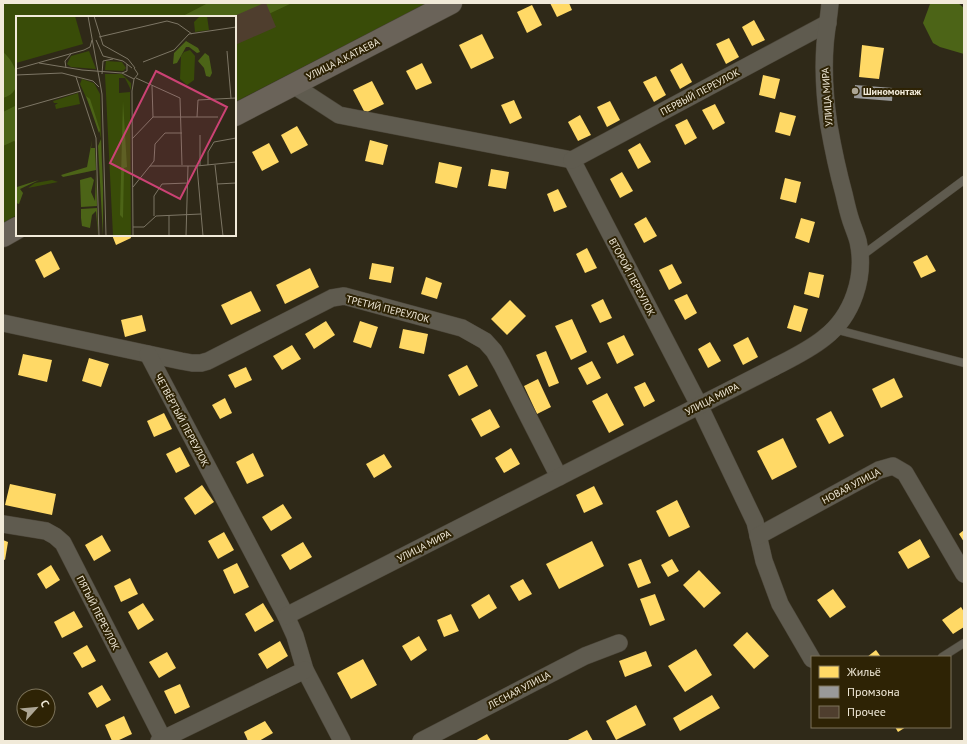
<svg xmlns="http://www.w3.org/2000/svg" width="967" height="744" font-family="'PT Sans',sans-serif">
<rect width="100%" height="100%" fill="#2f2918"/>
<polygon fill="#394c08" points="6,3 427,3 235,102 235,17 17,17 17,215 3,223 3,5"/>
<g fill="#4c6417">
<polygon points="208,3 292,3 256,20 235,17 181,17"/>
<polygon points="933,3 958,3 964,8 964,54 940,47 933,43 923,23 930,4"/>
<path d="M3 52C17 63 26 92 3 98Z"/>
<polygon points="17,105 17,143 14,141 3,146 3,112"/>
</g>
<g fill="#ffd966">
<polygon points="550,3 569,3 572,10 557,17"/>
<polygon points="532,5 542,25 527,33 517,12"/>
<polygon points="754,20 765,40 752,46 742,27"/>
<polygon points="482,34 494,58 471,69 459,45"/>
<polygon points="729,38 739,57 726,64 716,44"/>
<polygon points="862,45 884,48 879,79 859,77"/>
<polygon points="422,63 432,83 416,90 406,71"/>
<polygon points="682,63 692,82 680,89 670,70"/>
<polygon points="763,75 780,79 775,99 759,95"/>
<polygon points="656,76 666,95 654,102 643,82"/>
<polygon points="372,81 384,104 365,113 353,90"/>
<polygon points="514,100 522,118 510,124 501,105"/>
<polygon points="610,101 620,120 607,127 597,107"/>
<polygon points="715,104 725,123 713,130 702,110"/>
<polygon points="780,112 796,116 790,136 775,132"/>
<polygon points="580,115 591,135 578,141 568,122"/>
<polygon points="687,119 697,138 685,145 675,125"/>
<polygon points="297,126 308,145 291,154 281,135"/>
<polygon points="370,140 388,145 383,165 365,161"/>
<polygon points="269,143 279,162 262,171 252,152"/>
<polygon points="640,143 651,162 638,169 628,150"/>
<polygon points="439,162 462,167 457,188 435,183"/>
<polygon points="491,169 509,172 506,189 488,186"/>
<polygon points="622,172 633,191 620,198 610,179"/>
<polygon points="785,178 801,182 796,203 780,199"/>
<polygon points="558,189 567,207 554,212 547,194"/>
<polygon points="646,217 657,236 644,243 634,224"/>
<polygon points="801,218 815,222 809,243 795,238"/>
<polygon points="112,235 130,235 131,238 116,245"/>
<polygon points="587,248 597,268 585,273 576,254"/>
<polygon points="51,251 60,269 44,278 35,260"/>
<polygon points="927,255 936,271 921,278 913,262"/>
<polygon points="372,263 394,267 391,283 369,279"/>
<polygon points="672,264 682,283 669,290 659,270"/>
<polygon points="310,268 319,287 285,304 276,285"/>
<polygon points="809,272 824,275 819,298 804,294"/>
<polygon points="426,277 442,283 437,299 421,294"/>
<polygon points="251,291 261,311 231,325 221,305"/>
<polygon points="687,294 697,313 685,320 674,300"/>
<polygon points="603,299 612,318 600,323 591,305"/>
<polygon points="510,300 526,316 507,335 491,319"/>
<polygon points="794,305 808,309 801,332 787,328"/>
<polygon points="142,315 146,331 125,337 121,320"/>
<polygon points="572,319 587,352 571,360 555,326"/>
<polygon points="326,321 335,335 314,349 305,334"/>
<polygon points="360,321 378,327 371,348 353,342"/>
<polygon points="403,329 428,334 424,354 399,348"/>
<polygon points="624,335 634,355 617,364 607,343"/>
<polygon points="748,337 758,357 743,365 733,345"/>
<polygon points="710,342 721,361 708,368 698,349"/>
<polygon points="292,345 301,359 282,370 273,356"/>
<polygon points="546,351 559,383 549,387 536,355"/>
<polygon points="23,354 52,360 47,382 18,375"/>
<polygon points="89,358 109,364 101,387 82,381"/>
<polygon points="592,361 601,378 587,385 578,368"/>
<polygon points="467,365 478,386 459,396 448,375"/>
<polygon points="246,367 252,380 235,388 228,375"/>
<polygon points="894,378 903,397 881,408 872,389"/>
<polygon points="538,379 551,407 537,414 524,386"/>
<polygon points="645,382 655,401 644,407 634,387"/>
<polygon points="607,393 624,425 609,433 592,401"/>
<polygon points="225,398 232,413 220,419 212,405"/>
<polygon points="490,409 500,427 481,437 471,419"/>
<polygon points="831,411 844,436 829,444 816,419"/>
<polygon points="164,413 172,429 154,437 147,421"/>
<polygon points="783,438 797,467 772,480 757,451"/>
<polygon points="180,447 190,466 176,473 166,454"/>
<polygon points="511,448 520,464 504,473 495,458"/>
<polygon points="253,453 264,476 247,484 236,462"/>
<polygon points="384,454 392,467 374,478 366,464"/>
<polygon points="10,484 56,494 52,515 5,505"/>
<polygon points="202,485 214,502 195,515 184,498"/>
<polygon points="594,486 603,504 584,513 576,495"/>
<polygon points="677,500 690,527 669,537 656,511"/>
<polygon points="283,504 292,518 271,531 262,517"/>
<polygon points="964,530 964,542 959,534"/>
<polygon points="224,532 234,550 218,559 208,541"/>
<polygon points="102,535 111,551 94,561 85,545"/>
<polygon points="920,539 930,557 908,569 898,552"/>
<polygon points="3,540 8,542 5,560 3,559"/>
<polygon points="592,541 604,566 559,589 546,564"/>
<polygon points="303,542 312,557 290,570 281,555"/>
<polygon points="641,559 651,583 638,588 628,564"/>
<polygon points="672,559 679,571 668,577 661,565"/>
<polygon points="237,563 249,587 234,594 223,570"/>
<polygon points="51,565 60,580 46,589 37,574"/>
<polygon points="699,570 721,593 704,608 683,585"/>
<polygon points="130,578 138,594 121,602 114,586"/>
<polygon points="523,579 532,594 519,601 510,586"/>
<polygon points="833,589 846,607 830,618 817,600"/>
<polygon points="489,594 497,608 479,619 471,605"/>
<polygon points="655,594 665,620 650,626 640,599"/>
<polygon points="143,603 154,620 138,630 128,612"/>
<polygon points="263,603 274,621 255,632 245,614"/>
<polygon points="961,607 964,612 964,627 953,634 942,620"/>
<polygon points="74,611 83,627 62,638 54,622"/>
<polygon points="451,614 459,631 444,637 437,620"/>
<polygon points="747,632 769,656 754,669 733,645"/>
<polygon points="419,636 427,650 411,661 402,646"/>
<polygon points="280,641 288,656 267,669 258,654"/>
<polygon points="87,645 96,661 82,668 73,653"/>
<polygon points="696,649 712,675 685,692 668,666"/>
<polygon points="876,650 881,657 867,657"/>
<polygon points="646,651 652,666 625,677 619,661"/>
<polygon points="167,652 176,668 159,678 149,662"/>
<polygon points="363,659 377,685 351,699 337,673"/>
<polygon points="180,684 190,707 175,714 164,691"/>
<polygon points="102,685 111,700 97,708 88,693"/>
<polygon points="712,695 720,708 680,731 673,718"/>
<polygon points="636,705 646,725 616,740 606,721"/>
<polygon points="124,716 132,734 117,741 112,741 105,725"/>
<polygon points="265,721 273,733 259,741 248,741 244,732"/>
<polygon points="895,727 906,727 898,732"/>
<polygon points="587,730 593,741 566,741"/>
<polygon points="487,734 491,741 475,741"/>
</g>
<polygon fill="#999" points="855,85 893,88 892,101 854,98"/>
<polygon fill="#4f3e2e" points="264,3 266,3 276,27 235,45 235,17 232,17"/>
<g fill="none" stroke-linecap="round" stroke-linejoin="round">
<defs>
<g id="lane">
<polyline points="860,257 964,180"/>
<polyline points="834,329 964,363"/>
<polyline points="942,657 964,643"/>
</g>
<g id="street">
<polyline points="293,85 339,115 572,160"/>
<polyline points="572,160 699,405 755,522 764,561 780,604 812,659"/>
<polyline points="572,160 828,23"/>
<polyline points="3,323 181,361 192,363 201,363 208,361 332,298 344,296 462,328 485,341 494,351 502,365 559,477"/>
<polyline points="148,354 286,616 295,636 305,670 342,741"/>
<polyline points="3,524 46,531 55,536 63,543 163,739"/>
<polyline points="758,536 879,470 893,466 905,473 964,574"/>
<path d="M286 616 769 370C788 360 808 351 824 338 853 316 866 276 858 241 856 234 853 227 851 221 848 212 846 203 844 194 838 172 833 149 829 126 825 100 823 72 825 45 826 31 829 17 830 3"/>
<polyline points="159,741 305,670"/>
<polyline points="421,741 585,656 619,643"/>
</g>
<g id="secondary">
<polyline points="235,115 451,3"/>
<polyline points="3,236 17,228"/>
</g>
</defs>
<use href="#lane" stroke="#4b4538" stroke-width="9"/>
<use href="#street" stroke="#4b4538" stroke-width="18"/>
<use href="#secondary" stroke="#4b4538" stroke-width="23"/>
<use href="#lane" stroke="#5f5b4f" stroke-width="8"/>
<use href="#street" stroke="#5f5b4f" stroke-width="17"/>
<use href="#secondary" stroke="#6a6359" stroke-width="22"/>
</g>
<circle fill="#ada695" stroke="#2e2305" stroke-width="1.5" cx="855" cy="91" r="4"/>
<g text-anchor="middle" dominant-baseline="central" stroke-width="4" stroke-linejoin="round" paint-order="stroke">
<g font-size="10" fill="#f1ead9" stroke="#2e2305">
<text transform="translate(343 59) rotate(-27)">УЛИЦА А.КАТАЕВА</text>
<text transform="translate(700 92) rotate(-28)">ПЕРВЫЙ ПЕРЕУЛОК</text>
<text transform="translate(827 97) rotate(-94)">УЛИЦА МИРА</text>
<text transform="translate(632 277) rotate(62)">ВТОРОЙ ПЕРЕУЛОК</text>
<text transform="translate(388 309) rotate(14)">ТРЕТИЙ ПЕРЕУЛОК</text>
<text transform="translate(712 399) rotate(-27)">УЛИЦА МИРА</text>
<text transform="translate(182 420) rotate(62)">ЧЕТВЁРТЫЙ ПЕРЕУЛОК</text>
<text transform="translate(851 486) rotate(-28)">НОВАЯ УЛИЦА</text>
<text transform="translate(424 546) rotate(-27)">УЛИЦА МИРА</text>
<text transform="translate(98 613) rotate(63)">ПЯТЫЙ ПЕРЕУЛОК</text>
<text transform="translate(519 690) rotate(-28)">ЛЕСНАЯ УЛИЦА</text>
</g>
<g font-size="10" font-weight="bold" fill="#f1ead9" stroke="#2e2305" text-anchor="start">
<text x="863" y="91">Шиномонтаж</text>
</g>
</g>
<g transform="translate(16 16)">
<rect width="220" height="220" fill="#2f2918"/>
<path d="M0 0H59L67 28 0 47ZM184 0H191L193 14 179 16 178 6ZM174 34 179 40 178 64 171 69 164 63 165 40 168 36ZM73 35 80 53 55 51 51 48 55 40ZM90 45 106 46 110 52 107 55 89 54ZM89 58H106L115 67V74L109 62H103V77L114 76 115 220H97ZM66 63 78 67 84 78 88 220 85 123 82 108 64 68ZM62 77 64 88 40 93 39 89 42 87H38L37 85ZM36 164 42 166 12 172 19 167Z" fill="#394c08"/>
<path d="M170 25 182 32 184 36 181 37 173 31H170L161 47 157 48 158 37ZM189 37 193 40 196 57 194 61 190 60 188 52 182 45ZM70 80 74 83 84 114 83 117ZM107 85 111 151 108 152 107 202 104 199ZM85 123 87 172V220L82 130ZM76 124 75 132H79L80 154 47 161 45 159 71 151ZM80 155 81 190 65 191 64 164 75 161 78 164 75 176 79 185ZM23 164 4 173 7 177 3 188 0 187 1 171ZM81 192 82 219 80 195 76 199 74 212 66 210 65 202V193Z" fill="#4c6417"/>
<path fill="none" stroke="#7d7665" stroke-width="1" d="M72 0 86 78 90 220M78 0 87 29 112 43 119 52M83 21 151 5 162 8 176 18M80 24 87 40 107 45 116 52M68 34 74 31 76 24M211 35 215 82M127 46 158 34 173 18 220 11M23 47 66 54 106 57 111 55V48M50 52 49 45 55 38M0 53 68 34M106 57 118 63 122 58 118 52M86 58 87 45 97 43M0 59 46 57 77 65 83 71M60 61 80 122 83 220M120 62 164 82 166 149M136 70 137 101M2 93 65 75M137 101H202M181 101 182 84 220 82M116 123 137 101M192 149V136L198 126 220 122M199 149 207 220M134 150H181L220 146M181 150 187 220M184 150V119M201 168 220 167M117 171 138 145 139 128 149 117H166M138 200V180L146 168 172 167M117 211H128L140 200 185 198M117 220 116 75 118 63M153 220V199M170 220 172 150"/>
<path fill="#cb4274" fill-opacity="0.15" stroke="#cb4274" stroke-width="2" d="M140 55 211 91 164 183 94 147Z"/>
<rect width="220" height="220" fill="none" stroke="#f1ead9" stroke-width="2"/>
</g>
<rect width="967" height="744" fill="none" stroke="#f1ead9" stroke-width="8"/>
<rect x="811" y="656" width="140" height="72" fill="#2e2305" stroke="#7c735a"/>
<rect x="819" y="666" width="20" height="12" fill="#ffd966" stroke="#7c735a"/>
<text x="847" y="676" font-size="12" fill="#f1ead9">Жильё</text>
<rect x="819" y="686" width="20" height="12" fill="#999999" stroke="#7c735a"/>
<text x="847" y="696" font-size="12" fill="#f1ead9">Промзона</text>
<rect x="819" y="706" width="20" height="12" fill="#4f3e2e" stroke="#7c735a"/>
<text x="847" y="716" font-size="12" fill="#f1ead9">Прочее</text>
<g transform="translate(36 708) rotate(63)"><circle r="19" fill="#2e2305" stroke="#7c735a"/>
<path d="M0-3L7 15L0 10L-7 15Z" fill="#ada695"/>
<text y="-6" font-size="11" font-weight="bold" text-anchor="middle" fill="#f1ead9">С</text>
</g>
</svg>
